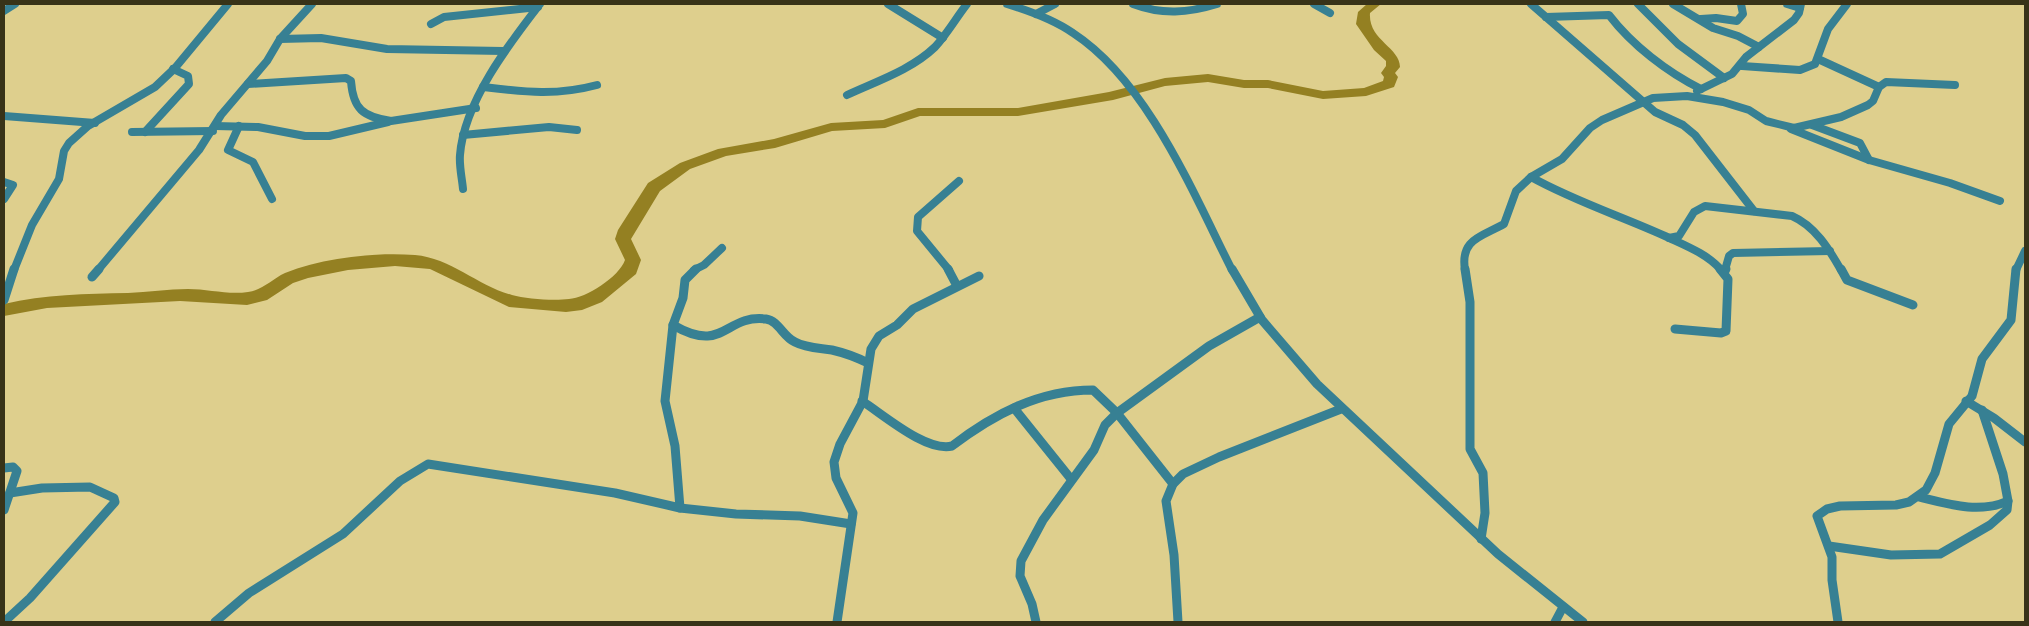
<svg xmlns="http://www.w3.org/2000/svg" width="2029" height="626" font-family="'Work Sans',sans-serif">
<rect width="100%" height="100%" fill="#decf8d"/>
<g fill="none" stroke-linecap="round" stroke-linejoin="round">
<path fill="#948022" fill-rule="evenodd" d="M1367 4H1381L1370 13C1368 40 1400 47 1400 67L1395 73 1398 77 1394 87 1366 96 1323 99 1268 88H1244L1208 82 1165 86 1113 100 1018 116H920L885 128 832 131 775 148 726 156 690 169 660 191 631 239 641 260 636 274 602 302 582 310 566 312 509 307 430 269 395 266 348 270 308 278 293 283 267 300 247 305 180 301 47 308 4 316V304C45 294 86 294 128 293 148 292 168 289 188 289 208 289 228 295 248 292 263 290 272 279 285 273 323 258 373 252 415 255 451 258 478 286 512 295 526 299 554 301 569 299 586 298 619 277 625 260L615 239 618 230 648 183 680 163 718 149 774 139 831 123 883 120 918 108H1018L1109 92 1165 78 1208 74 1244 80H1268L1323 91 1364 88 1383 81 1384 77 1381 73 1386 66V61L1374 50 1356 24 1358 12Z"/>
<g stroke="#378093" stroke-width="8">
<polyline points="888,4 943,38"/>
<path d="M1007 4C1030 11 1053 19 1073 33 1148 82 1193 193 1232 270"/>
<path d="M1133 4C1162 15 1188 13 1217 4"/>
<polyline points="1314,4 1330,13"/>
<polyline points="1531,4 1655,112 1683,125 1695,135 1754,211"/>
<polyline points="1638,4 1678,44 1724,78"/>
<polyline points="1673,4 1713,28 1738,36 1759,47"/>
<polyline points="1787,4 1800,8"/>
<polyline points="4,11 15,4"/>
<polyline points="1036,14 1055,4"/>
<path d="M1546 17 1609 15C1632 45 1667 72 1701 89"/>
<polyline points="1701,19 1716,18 1737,21 1743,14 1741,4"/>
<polyline points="431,24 444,17 538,7"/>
<polyline points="280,39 321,38 387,49 503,51"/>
<polyline points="1818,59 1879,87"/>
<polyline points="1742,66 1800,70 1815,64 1828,29 1847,4"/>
<path d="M248 84 346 78 351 81C353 109 363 117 391 121L476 108"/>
<path d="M483 87C525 92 556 96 597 85"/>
<polyline points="1697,91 1732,74 1746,57 1794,20 1799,13 1801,4"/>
<path d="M847 95C877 81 911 70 935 47 947 34 956 18 967 4"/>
<polyline points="4,116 95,123"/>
<polyline points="1812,125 1860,143 1869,160"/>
<polyline points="215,126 258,127 305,136 329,136 388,122"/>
<polyline points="239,126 228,150 253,162 272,199"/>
<polyline points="1791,129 1869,160 1950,183 2000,201"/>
<polyline points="132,132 213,131"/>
<polyline points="145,132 189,84 188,76 173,69"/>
<polyline points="463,135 549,127 577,130"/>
<path d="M1531 177C1574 201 1621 216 1665 236 1684 245 1708 254 1721 270"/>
<polyline points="4,182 13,185 4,199"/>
<path d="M463 189C462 178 459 166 460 155 464 102 509 44 540 4"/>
<path d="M1669 238 1679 236 1694 212 1705 206 1792 216C1815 226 1829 249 1841 270"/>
<polyline points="14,270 32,225 59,179 64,151 69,143 88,126 155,87 175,68 228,4"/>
<polyline points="98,270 199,150 221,115 267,61 280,39 312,4"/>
<polyline points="694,270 704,265 722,248"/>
<polyline points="949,270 917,231 918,217 959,181"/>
<path d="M1465 270C1460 239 1481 237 1504 224L1516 191 1531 177 1562 159 1590 128 1602 120 1653 98 1687 96 1723 102 1749 110 1766 121 1794 128 1841 117 1868 105 1873 101 1879 87 1886 82 1955 85"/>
<polyline points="1725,270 1729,256 1733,253 1830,251"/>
<polyline points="2016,270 2025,251"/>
</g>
<g stroke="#378093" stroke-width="9">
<polyline points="948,269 957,286"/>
<polyline points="1232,269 1262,320 1317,384 1498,554 1583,622"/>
<polyline points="1465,269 1470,302 1470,449 1483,473 1485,513 1481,539"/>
<polyline points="1841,269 1847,280 1913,305"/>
<polyline points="1725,271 1726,269"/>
<polyline points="92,277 99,269"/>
<polyline points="4,300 14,269"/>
<path d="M673 325C725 355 724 314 766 319 779 321 783 337 795 342 806 348 820 348 832 350 845 353 856 357 868 363"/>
<polyline points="1675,329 1721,333 1726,331 1728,279 1720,269"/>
<path d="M862 401C884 415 926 452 952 446 994 414 1039 390 1093 390L1117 413 1173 484"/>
<polyline points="1966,401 1994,418 2025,442"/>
<polyline points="1014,408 1071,479"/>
<polyline points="4,468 13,467 17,471 4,510"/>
<path d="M1919 497C1948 504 1979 514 2008 501L2003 474 1982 410"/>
<polyline points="680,508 675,446 665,401 673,325 683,298 685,280 696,269"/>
<polyline points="1829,546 1891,555 1940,554 1990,525 2007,510 2008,501"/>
<polyline points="4,622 30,598 115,502 114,498 90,487 42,488 10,493"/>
<polyline points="215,622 249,593 343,534 400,481 428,464 615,493 680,508 736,514 800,516 851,524"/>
<polyline points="837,622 853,513 836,478 834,462 840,444 863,401 871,349 879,336 897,325 913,309 979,276"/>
<polyline points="1036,622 1032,604 1020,576 1021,561 1043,520 1094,450 1105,425 1117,413 1209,346 1260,317"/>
<polyline points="1178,622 1174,555 1166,501 1173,484 1183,474 1219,457 1341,409"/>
<polyline points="1555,622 1563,607"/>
<polyline points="1838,622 1832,580 1832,557 1817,516 1827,509 1840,506 1896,505 1909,502 1926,490 1935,473 1949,424 1972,396 1982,359 2011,320 2016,269"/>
</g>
</g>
<rect width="2029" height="626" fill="none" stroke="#383318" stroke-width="10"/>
</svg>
